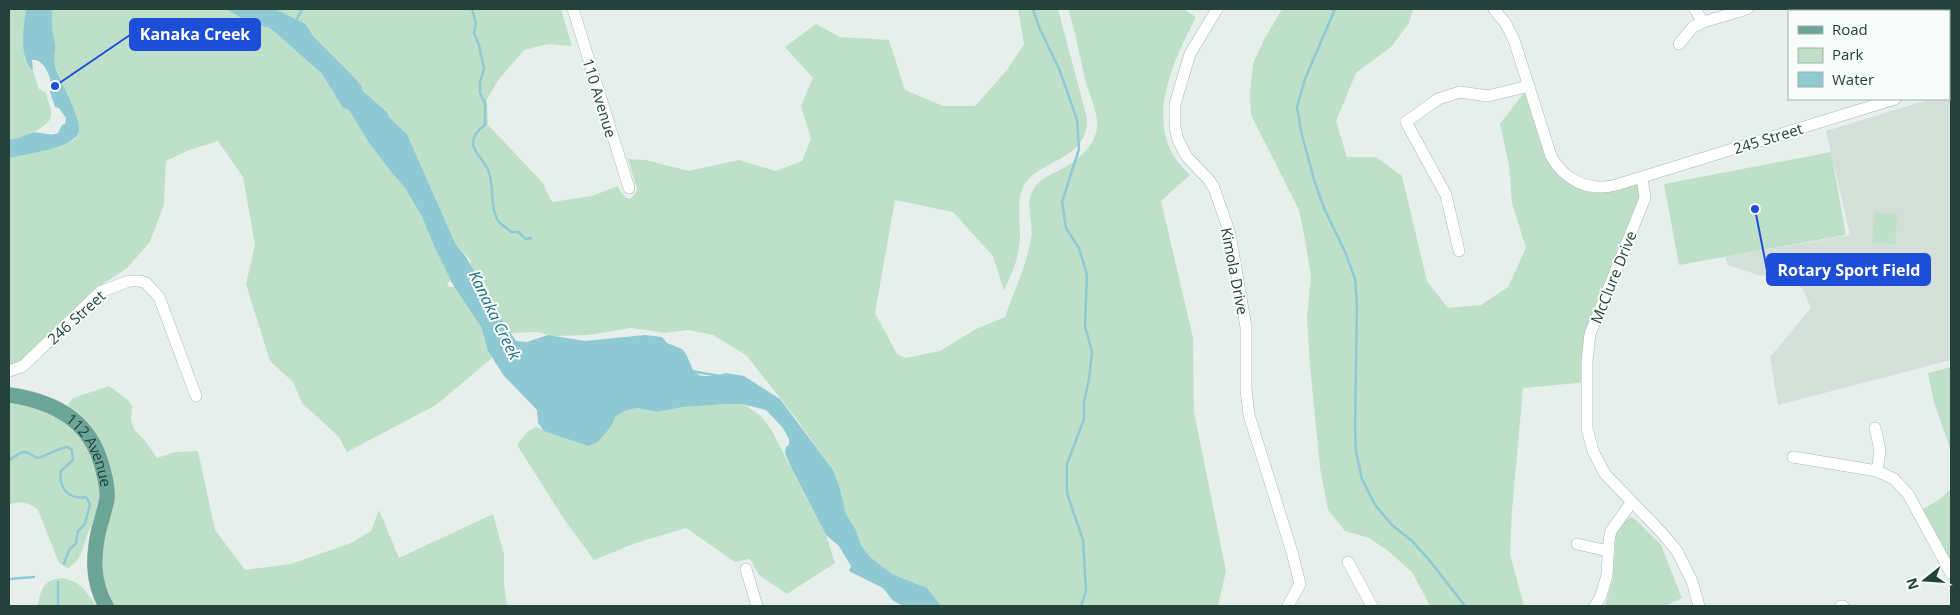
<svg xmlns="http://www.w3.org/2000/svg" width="1960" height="615" font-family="'Open Sans',sans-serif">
<rect width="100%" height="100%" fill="#e6efeb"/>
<polygon fill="#d4dfda" points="1949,93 1951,93 1951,360 1778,405 1770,357 1811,308 1802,288 1789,280 1787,271 1761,276 1728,265 1725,257 1850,235 1826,131 1931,99 1949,99"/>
<g fill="#bfe0c8">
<path d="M9 9H26L24 41 25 59 33 71 39 89 46 93C48 101 52 109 51 117 49 125 25 139 17 140 14 140 12 139 9 139Z"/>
<path d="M52 9H226L253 25 268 27 276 33 322 74 343 108 349 110 369 143 392 173 405 188 422 217 435 248 451 279 447 285 449 287H456L458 290 481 327 484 340 492 358 436 405 347 452 339 437 302 403 293 382 270 361 246 284 255 245 243 177 218 141 189 150 166 161 164 204 150 242 127 268 95 289 72 311 22 361 9 368V158C32 154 54 149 75 139L78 124 54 63 55 44 51 22Z"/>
<path d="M275 9H561L572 46 548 44 524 50 499 79 487 99 488 125 542 182 552 202 592 196 618 186C621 193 623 197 630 199L635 194 637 189 628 159 646 160 689 171 739 160 776 171 802 161 811 139 801 106 813 78 785 47 816 24 840 37 889 40 905 90 943 106H975L1007 70 1024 44 1018 9H1058L1087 118C1087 123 1087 129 1085 133 1077 159 1042 162 1027 181 1013 198 1023 227 1019 248 1017 263 1010 277 1004 291L993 256 953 212 895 200 875 313 897 354 906 358 940 351 976 329 1005 317C1014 291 1027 265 1031 238 1034 223 1025 206 1032 192 1039 175 1062 172 1074 161 1085 153 1096 141 1097 127 1098 112 1090 97 1086 83 1080 58 1076 33 1068 9H1183L1196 17C1175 58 1147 114 1175 158 1179 164 1185 170 1190 175L1161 201 1193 338 1194 412 1226 571 1218 606H941L926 588 892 574 870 557 861 545 856 530 846 514 839 485 833 470 795 417 746 355 713 335 688 330 665 333 631 328 588 335 552 336 538 332 511 333 495 309 470 265 471 261 455 243 407 134 389 117 386 111 363 91 361 85 348 71 313 36 306 24Z"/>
<polygon points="1282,9 1413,9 1409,23 1391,47 1356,73 1336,121 1347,157 1376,157 1402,176 1427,281 1448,308 1481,305 1508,287 1526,248 1512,203 1509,165 1500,124 1529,86 1549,152 1582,184 1642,178 1645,194 1597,313 1587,382 1523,388 1512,510 1510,554 1524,606 1430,606 1412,572 1387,550 1369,538 1345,531 1328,510 1320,468 1310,366 1307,317 1311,277 1306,245 1299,210 1251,115 1250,93 1253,63 1265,38"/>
<polygon points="1831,152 1846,235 1679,265 1664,184"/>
<polygon points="1875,212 1897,214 1895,244 1872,242"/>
<polygon points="1951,367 1951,451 1934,402 1928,373"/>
<polygon points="109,386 128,400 132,406 131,420 134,429 146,442 157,458 175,452 198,451 215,530 245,570 291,564 351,543 371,531 379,510 399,558 493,514 504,554 504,584 507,606 114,606 103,579 101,557 115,491 107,454 97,434 65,408 73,398"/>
<path d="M9 402C16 403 24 403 31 406 71 418 105 457 99 500 98 513 92 521 88 533 83 546 82 560 68 568L59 563 38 510C29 503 20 500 9 505Z"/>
<polygon points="727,404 742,404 748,407 762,417 772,431 826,535 835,563 787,594 759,575 750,559 735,562 686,528 636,543 594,560 564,519 517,445 528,431 536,427 588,446 598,442 610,428 616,416 627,410 636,408 657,412 683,407"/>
<polygon points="1951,489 1951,573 1918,512 1940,499"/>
<polygon points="1631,517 1634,518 1661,545 1682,598 1665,606 1605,606 1613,578 1616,533 1626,518 1628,519"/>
<path d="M62 578C82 582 85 590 96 606H38C41 589 43 580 62 578Z"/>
</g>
<g fill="#8ec9d4">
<path d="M26 9H52C53 14 51 19 52 24 52 30 54 37 55 43 56 51 53 59 55 66 60 82 81 117 79 131 76 148 23 155 9 158V139C20 140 22 135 33 133 41 131 49 137 58 133L62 125 65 124 66 118 59 108 55 107C54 103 52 99 51 95 49 88 51 94 51 87 52 77 43 58 32 60L33 71C18 56 24 27 26 9Z"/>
<path d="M226 9H275L306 24 313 36 348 71 361 85 363 91 387 112 389 117 407 134 455 243 466 257 495 309 516 341 527 342 548 335 585 341 645 335 662 337 667 343 682 349 686 354 694 372 701 376H715L726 373 744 376 780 399 833 470 839 485 846 514 856 530 861 545 870 557 892 574 927 588 941 606C925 606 907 610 894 601 888 597 887 590 881 587L849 571 851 566 839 546 826 535 791 467 785 453 786 447 789 445V439L783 428 766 410 742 404H727L683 407 657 412 637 408 627 410 616 416 610 428 598 442 588 446 544 431 538 423 537 410 504 376 488 351 481 327 452 283 435 248 422 217 405 188 392 173 369 143 349 110 343 108 322 74 276 33 268 27 253 25Z"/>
</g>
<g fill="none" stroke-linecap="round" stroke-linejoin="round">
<g stroke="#8ec9d4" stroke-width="2.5">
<path d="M472 9 476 23 474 33 479 45 484 69 480 82V93L485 103V125C478 130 473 135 473 144 473 151 485 162 488 170 495 185 489 203 497 219 500 225 507 227 511 232H518L526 239 531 238"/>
<polyline points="1033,9 1039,27 1060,71 1077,120 1079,149 1062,202 1066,228 1079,248 1087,275 1085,326 1092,352 1089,379 1084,402 1084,419 1067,464 1067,493 1083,540 1086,591 1081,606"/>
<polyline points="1335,9 1305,79 1297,107 1301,131 1315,183 1324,208 1346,254 1355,279 1357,304 1355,428 1356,452 1362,479 1375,505 1392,525 1412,541 1430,561 1465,606"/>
<polyline points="296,21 302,9"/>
<polyline points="691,371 720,376"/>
<path d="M9 460C24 452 20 448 37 458 48 456 55 449 67 447L72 450 73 460 61 471C58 488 69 500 86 497L90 504 85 524 78 531 76 543 69 550 64 564"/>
<polyline points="9,579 34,577"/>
<polyline points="58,606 58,582"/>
</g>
<defs>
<g id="minor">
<polyline points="573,9 629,188"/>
<polyline points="1217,9 1190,54 1175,104 1175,127 1178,140 1187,157 1209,180 1214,188 1230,234 1246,327 1246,389 1249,415 1292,552 1300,584 1288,606"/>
<path d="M1494 9 1506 24 1514 40 1551 156C1564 180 1589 192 1616 185L1895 99"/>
<polyline points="1695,9 1703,22"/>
<polyline points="1679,44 1693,27 1703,22 1747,9"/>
<polyline points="1949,82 1951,81"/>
<polyline points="1642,178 1645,198 1590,334 1587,361 1587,428 1593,451 1605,474 1662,533 1677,551 1692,581 1699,606"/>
<polyline points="1459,251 1446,195 1406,122 1438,99 1460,92 1488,96 1529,86"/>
<polyline points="9,371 23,366 100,292 129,281 140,281 146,283 159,297 196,396"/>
<polyline points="1875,428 1880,450 1877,471"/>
<polyline points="1793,457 1877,471 1894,479 1908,494 1951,573"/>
<polyline points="1577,544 1608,551"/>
<polyline points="1348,562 1372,606"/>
<polyline points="746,569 757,606"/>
<polyline points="1595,606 1601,596 1607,575 1609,540 1611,531 1631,503"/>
<polyline points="1841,606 1843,606"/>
</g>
<g id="major">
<path id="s1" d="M9 395C53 401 90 420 102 466 105 477 108 488 107 499 105 509 102 519 99 529 93 556 92 581 106 606"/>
</g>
</defs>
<use href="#minor" stroke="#a8b8b2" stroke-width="12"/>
<use href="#major" stroke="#c2cac8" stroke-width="16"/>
<use href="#minor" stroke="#fff" stroke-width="11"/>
<use href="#major" stroke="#6aa596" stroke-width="15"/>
</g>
<g text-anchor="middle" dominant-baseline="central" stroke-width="4" stroke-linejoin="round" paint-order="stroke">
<g font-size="15" fill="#24423a" stroke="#f7fbf9">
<text transform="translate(600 98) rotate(73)">110 Avenue</text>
<text transform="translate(1768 138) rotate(-17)">245 Street</text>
<text transform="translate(1235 271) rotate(79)">Kimola Drive</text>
<text transform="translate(1613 277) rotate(-68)">McClure Drive</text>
<text transform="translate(76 317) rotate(-42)">246 Street</text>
<text stroke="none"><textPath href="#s1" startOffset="105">112 Avenue</textPath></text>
</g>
<g font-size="16" font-style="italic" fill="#1c6f80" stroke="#f7fbf9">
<text transform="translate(495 315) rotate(64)">Kanaka Creek</text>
</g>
</g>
<path fill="none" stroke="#1d4ed8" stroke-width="2" d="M55 86L130 35M1755 209L1767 270"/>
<g fill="#1d4ed8" stroke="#f7fbf9" stroke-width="2">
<circle cx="55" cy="86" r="5"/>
<circle cx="1755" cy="209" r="5"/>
</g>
<g fill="#1d4ed8" stroke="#1d4ed8" stroke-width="2">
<rect x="130" y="19" width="130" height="31" rx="5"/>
<rect x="1767" y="254" width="163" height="31" rx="5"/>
</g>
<g font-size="16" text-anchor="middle" font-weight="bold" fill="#fff">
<text x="195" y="40">Kanaka Creek</text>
<text x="1849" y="276">Rotary Sport Field</text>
</g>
<rect width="1960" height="615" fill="none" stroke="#24423a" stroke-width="20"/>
<rect x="1788" y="10" width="162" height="90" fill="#f7fbf9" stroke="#a3b1ad"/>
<rect x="1798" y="26" width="25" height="8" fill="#6aa596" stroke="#a3b1ad"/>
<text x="1832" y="35" font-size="15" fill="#24423a">Road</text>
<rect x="1798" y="48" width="25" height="15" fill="#bfe0c8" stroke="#a3b1ad"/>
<text x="1832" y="60" font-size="15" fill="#24423a">Park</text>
<rect x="1798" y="72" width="25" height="15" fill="#8ec9d4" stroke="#a3b1ad"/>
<text x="1832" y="85" font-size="15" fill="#24423a">Water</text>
<g transform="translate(1925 580) rotate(253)" stroke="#f7fbf9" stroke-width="4" paint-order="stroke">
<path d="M0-4L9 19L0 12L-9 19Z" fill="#24423a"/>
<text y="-8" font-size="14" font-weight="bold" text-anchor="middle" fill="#24423a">N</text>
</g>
</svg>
